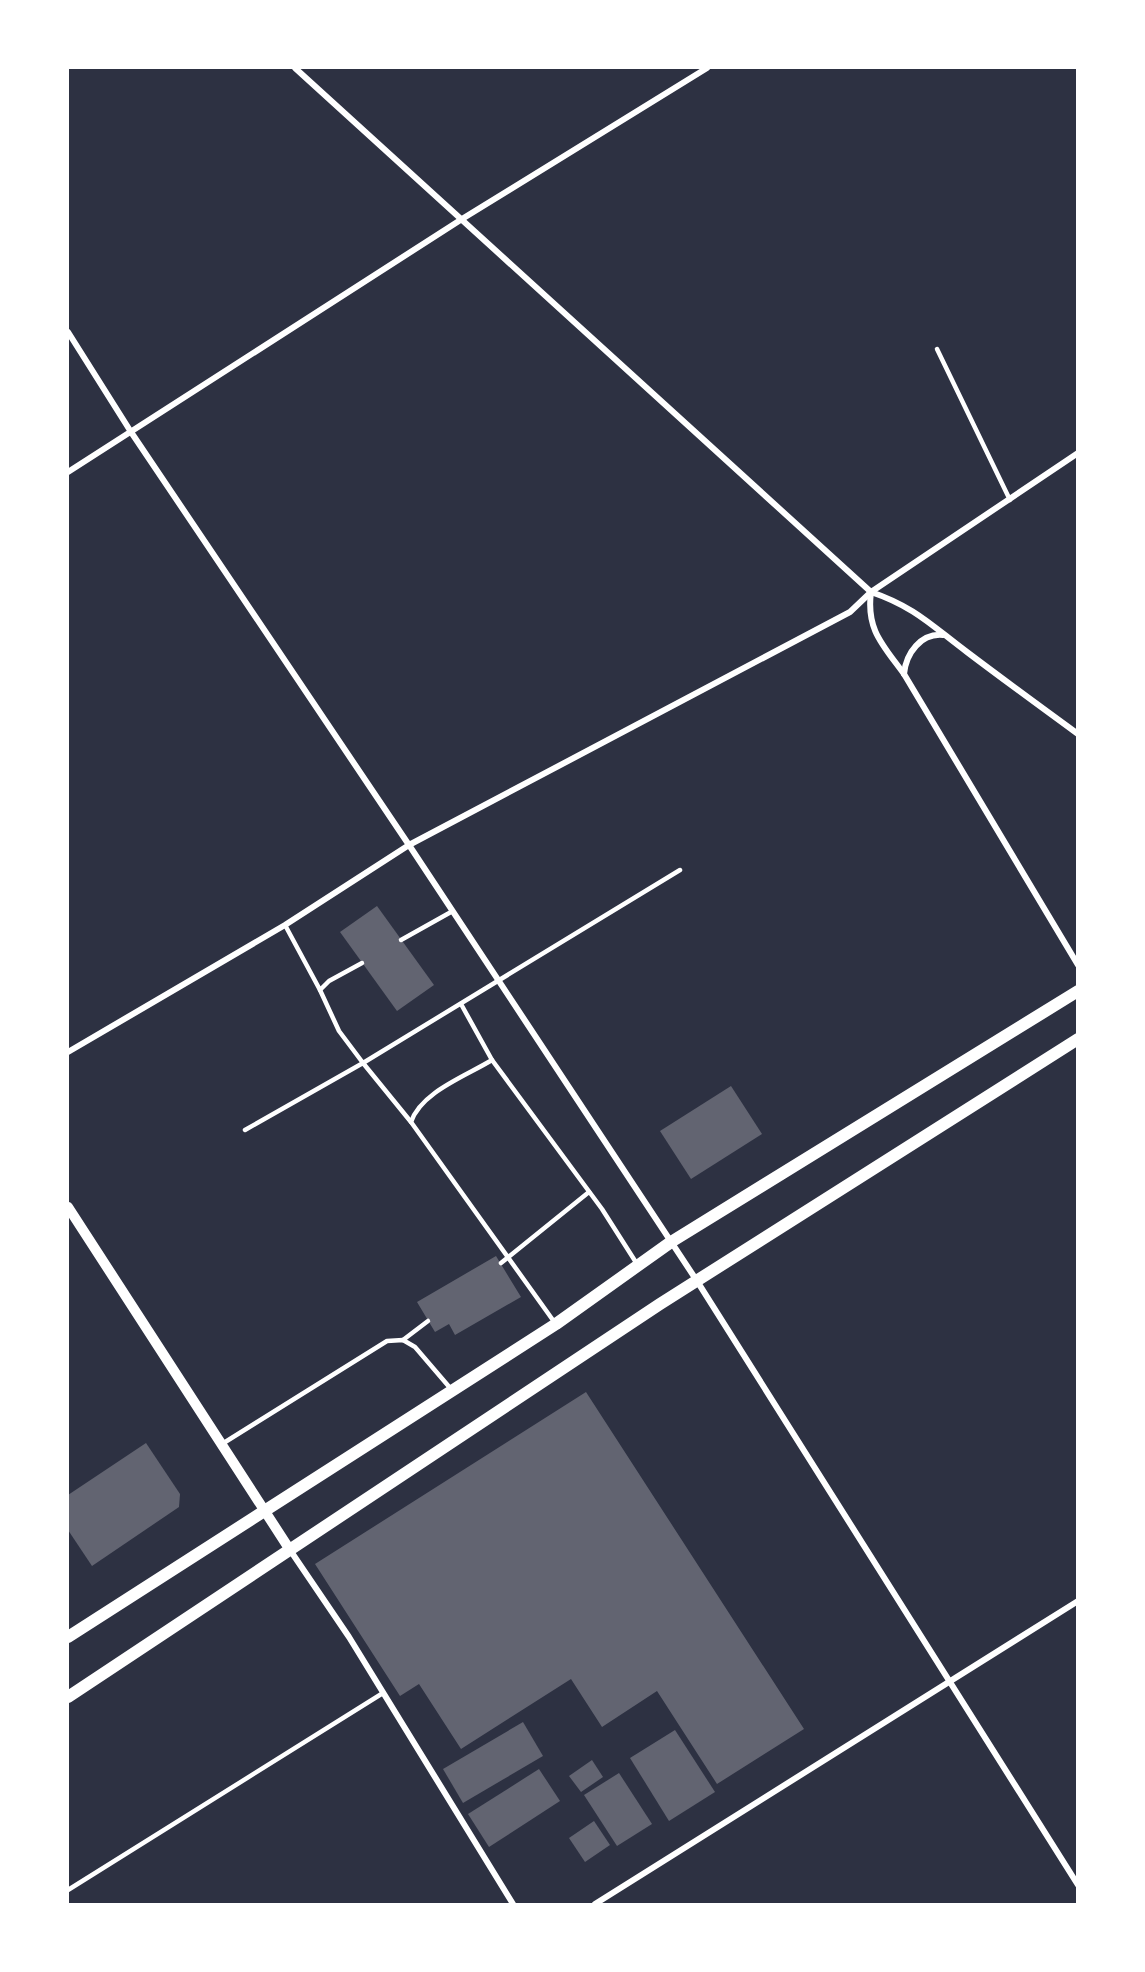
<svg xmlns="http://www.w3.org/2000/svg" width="1145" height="1972" font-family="'PT Sans Narrow',sans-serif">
<rect width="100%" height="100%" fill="#2d3142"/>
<g fill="#626471">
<polygon points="377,906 434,985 397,1011 340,932"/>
<polygon points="731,1086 762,1134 691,1179 660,1131"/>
<polygon points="496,1256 521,1297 455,1335 449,1324 435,1332 417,1302"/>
<polygon points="586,1392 804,1729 717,1784 657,1691 602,1727 571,1679 461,1749 419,1684 400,1696 315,1564"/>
<polygon points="146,1443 180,1494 179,1507 92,1566 68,1530 68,1495"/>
<polygon points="523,1722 543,1756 463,1803 443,1769"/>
<polygon points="675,1730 715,1792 669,1821 630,1758"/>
<polygon points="592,1760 603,1777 581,1792 569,1776"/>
<polygon points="539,1769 560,1801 489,1847 468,1814"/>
<polygon points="619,1773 652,1824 617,1846 584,1795"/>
<polygon points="594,1821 610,1845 585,1862 569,1838"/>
</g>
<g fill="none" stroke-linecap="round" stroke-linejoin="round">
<g stroke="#fff" stroke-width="4.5">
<polyline points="937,349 1010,500"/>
<polyline points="285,925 320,990 329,981 362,963"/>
<polyline points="401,940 451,912"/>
<polyline points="320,990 339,1031 363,1063 680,870"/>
<polyline points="461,1004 492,1060 602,1209 637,1264"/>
<path d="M492 1060C466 1076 421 1092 411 1122L555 1323"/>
<polyline points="245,1130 363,1063 411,1122"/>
<polyline points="501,1263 589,1192"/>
<polyline points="403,1340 428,1321"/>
<polyline points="222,1444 387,1341 403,1340 415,1347 451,1389"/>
<polyline points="68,1890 383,1693"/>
</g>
<g stroke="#fff" stroke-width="6">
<path d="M295 68 871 592C915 607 932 626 967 652 1004 680 1041 707 1078 734"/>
<polyline points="68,332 131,432 409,845 697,1281 1078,1885"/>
<polyline points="68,472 462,219 707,68"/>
<path d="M871 592C866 630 883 645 904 674L1078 965"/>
<path d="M904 674C906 653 921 633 943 635"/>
<polyline points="68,1052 285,925 409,845 850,612 871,592 1078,453"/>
<polyline points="290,1550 349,1637 513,1904"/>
<polyline points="595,1904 1078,1601"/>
</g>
<polyline stroke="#fff" stroke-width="10" points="68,1207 290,1550"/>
<g stroke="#fff" stroke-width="12">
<polyline points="68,1637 556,1324 671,1242 1078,991"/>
<polyline points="68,1697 660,1304 1078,1039"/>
</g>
</g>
<rect width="1145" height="1972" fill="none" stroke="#ffffff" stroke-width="138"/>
</svg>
